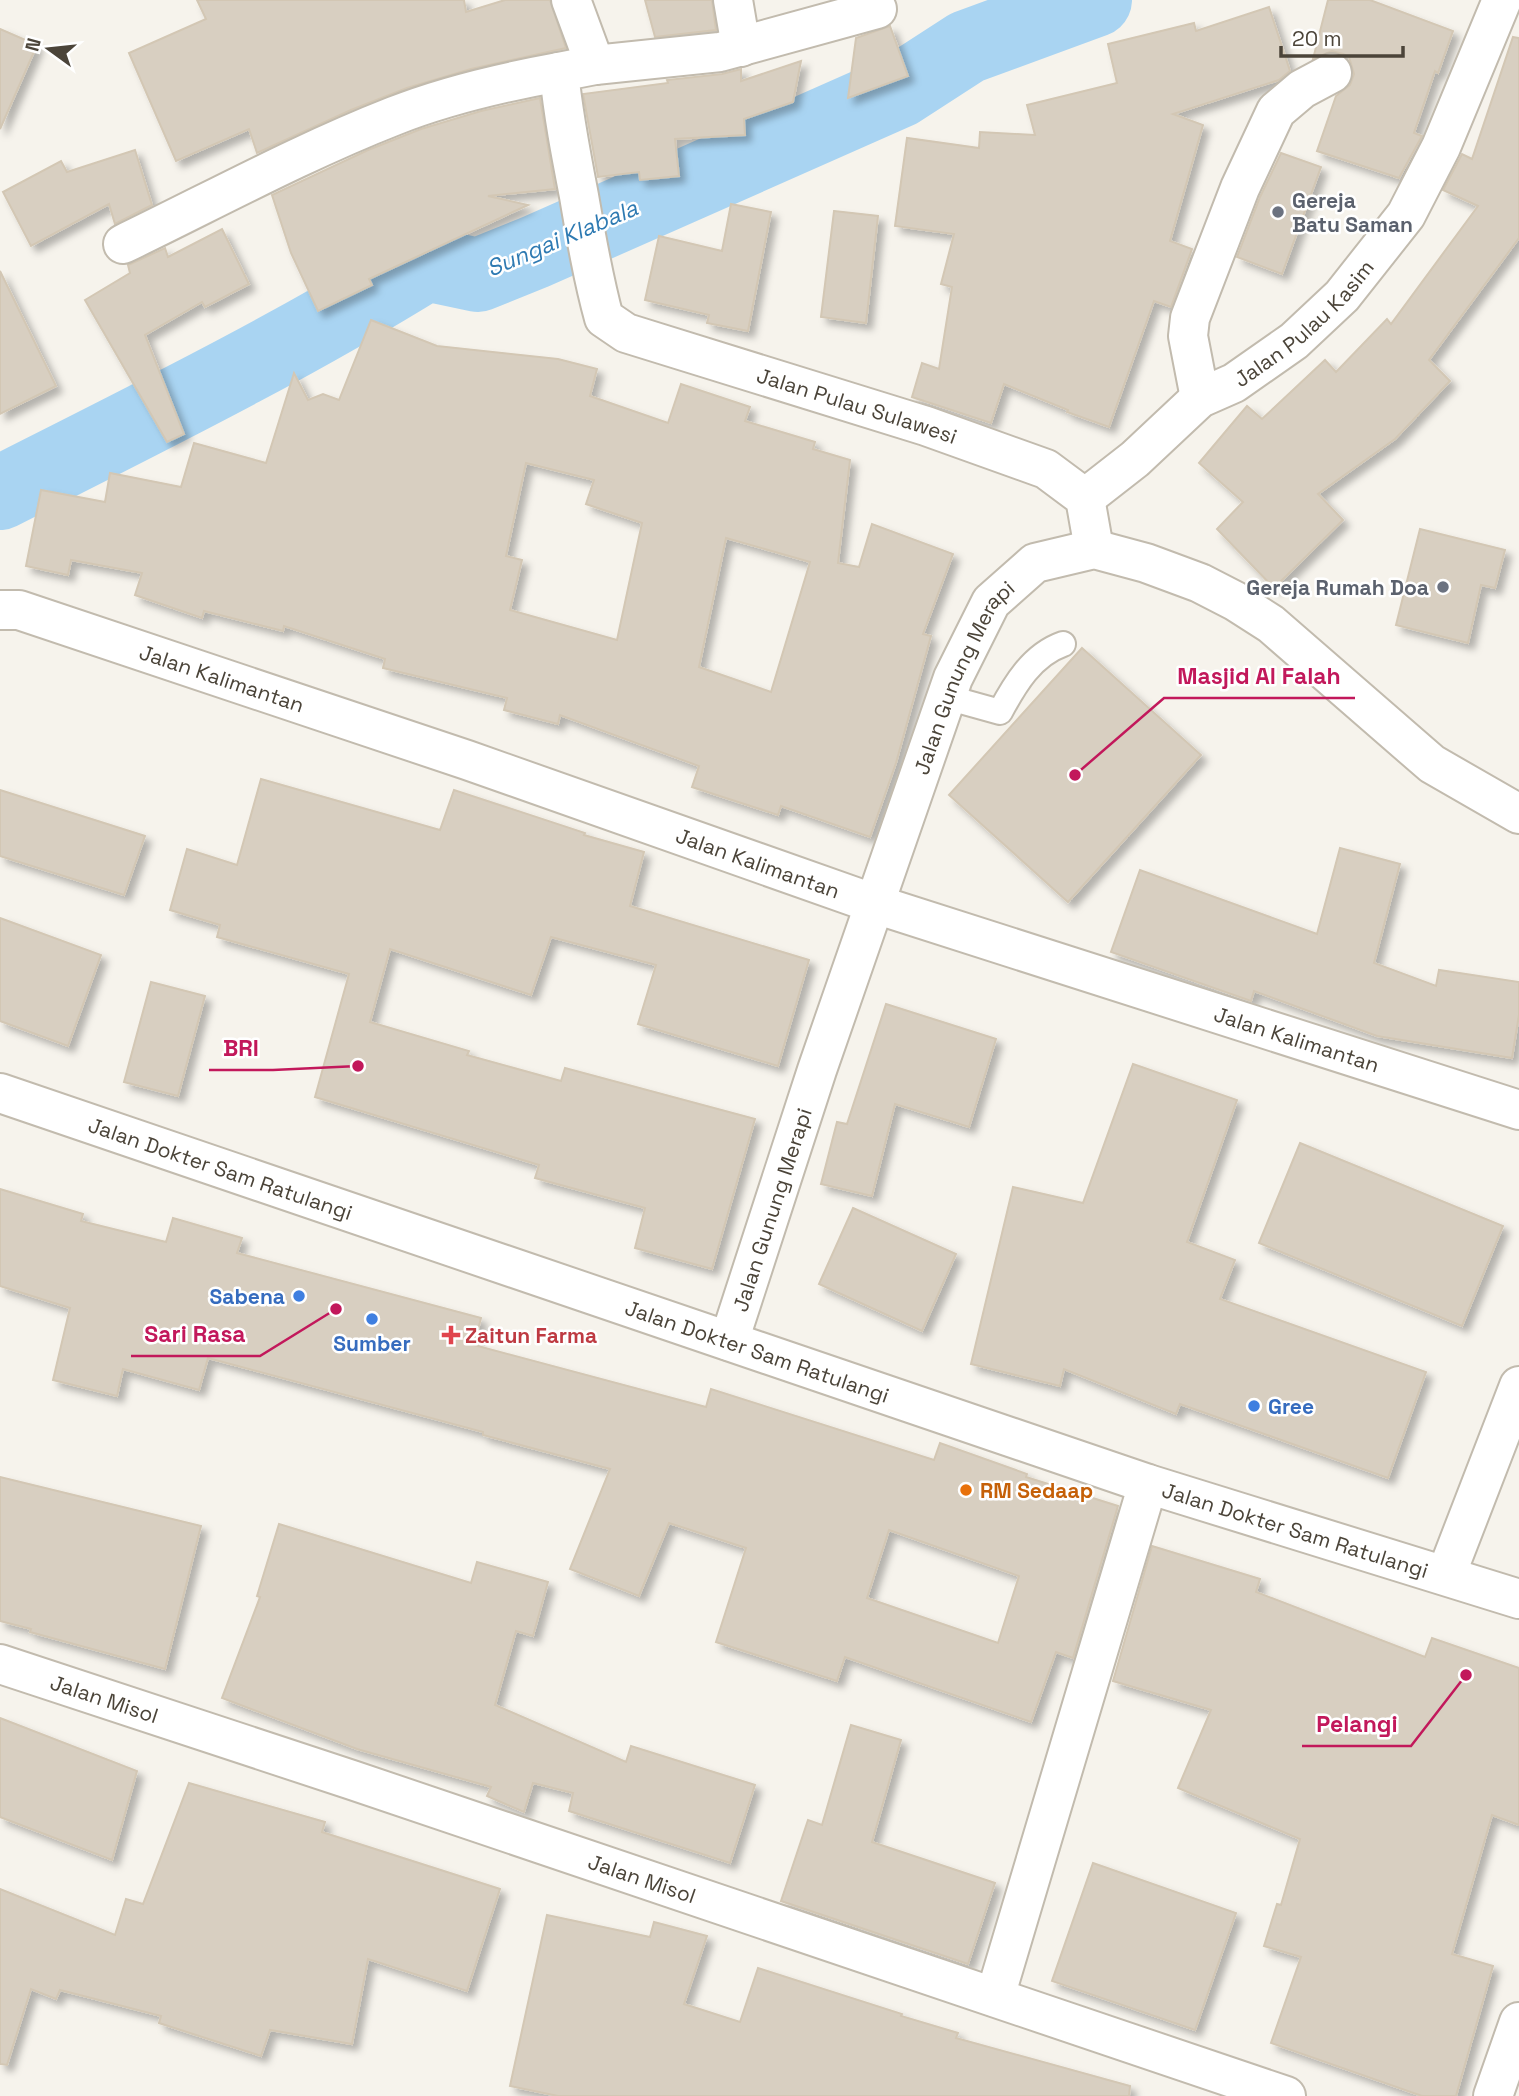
<svg xmlns="http://www.w3.org/2000/svg" width="1519" height="2096" font-family="'Space Grotesk',sans-serif">
<defs>
<filter id="shadow"><feDropShadow dx="6" dy="6" stdDeviation="3.5" flood-color="#0004"/></filter>
</defs>
<rect width="100%" height="100%" fill="#f6f3ec"/>
<g fill="none" stroke-linecap="round" stroke-linejoin="round">
<path stroke="#a9d4f2" stroke-width="74" d="M0 493C144 420 289 349 426 264L478 275 535 252 899 91 967 47 1095 0"/>
</g>
<g fill="#d8cfc1" stroke="#d3c7b4" stroke-width="2" fill-rule="evenodd" filter="url(#shadow)">
<polygon points="197,0 464,0 466,12 505,0 550,0 566,48 471,69 407,88 351,110 257,153 249,129 176,161 129,53 206,19"/>
<polygon points="645,0 712,0 716,30 655,37"/>
<polygon points="1328,0 1370,0 1453,31 1438,73 1435,71 1414,133 1422,136 1399,178 1317,151 1336,96 1350,85 1354,74 1349,57 1343,54 1332,51 1313,59"/>
<polygon points="1269,7 1290,71 1279,80 1173,114 1203,125 1170,241 1192,249 1171,307 1154,301 1109,427 1067,412 1068,410 1004,384 991,423 912,397 922,363 939,369 952,287 941,284 954,234 895,226 907,138 979,148 980,132 1035,135 1027,105 1117,83 1108,44 1194,23 1196,31"/>
<polygon points="890,26 908,76 848,98 856,38"/>
<polygon points="0,29 37,45 0,129"/>
<polygon points="1513,37 1519,38 1519,238 1429,360 1450,381 1395,439 1318,494 1343,520 1274,588 1217,529 1243,502 1199,463 1247,406 1262,419 1325,360 1336,372 1387,319 1391,324 1478,206 1443,190 1462,154 1472,159"/>
<polygon points="801,61 793,102 744,119 745,135 675,139 679,176 640,180 639,172 598,177 583,94 668,83 667,80 722,74 741,69 741,81"/>
<polygon points="540,98 555,189 488,196 528,205 369,279 372,285 318,311 291,253 272,195 368,150 421,129 481,111"/>
<polygon points="135,150 152,205 115,224 109,204 31,246 3,192 61,161 67,172"/>
<polygon points="1281,153 1321,167 1282,274 1237,257 1260,197"/>
<polygon points="731,204 771,212 748,331 707,323 709,315 645,300 659,236 722,251"/>
<polygon points="834,211 878,216 866,323 821,317"/>
<polygon points="222,229 249,284 205,307 202,302 145,335 184,434 167,442 85,300 130,273 128,265 165,248 168,257"/>
<polygon points="0,271 56,386 0,414"/>
<path d="M371 320 437 346 558 359 597 369 590 396 668 423 681 384 750 407 745 421 815 442 813 449 850 460 838 563 859 567 872 524 953 554 923 634 931 636 896 763 870 837 781 806 778 815 692 787 699 766 560 715 558 724 504 710 507 698 383 668 385 659 284 626 283 631 204 611 202 618 135 595 142 573 71 560 68 575 26 566 41 490 105 502 110 473 181 487 194 443 266 463 294 373 308 400 323 394 339 400ZM526 463 594 480 586 504 642 523 617 640 510 610 522 560 506 556ZM726 538 810 562 771 692 699 667Z"/>
<polygon points="1420,529 1505,550 1495,588 1481,585 1468,643 1396,625"/>
<polygon points="1082,648 1201,755 1068,902 949,795"/>
<polygon points="261,779 440,830 454,790 585,833 584,835 644,852 630,906 809,960 778,1066 638,1024 656,965 551,937 531,995 390,949 370,1022 469,1051 467,1055 561,1081 565,1068 755,1119 712,1269 635,1248 645,1208 535,1178 539,1165 315,1097 349,974 217,937 220,925 170,910 187,849 237,865"/>
<polygon points="0,790 145,836 124,895 0,856"/>
<polygon points="1340,848 1400,864 1374,963 1436,986 1439,970 1519,982 1519,1015 1512,1058 1377,1036 1254,991 1251,1001 1111,952 1140,870 1317,934"/>
<polygon points="0,918 101,955 68,1046 0,1021"/>
<polygon points="151,982 205,996 178,1096 124,1082"/>
<polygon points="886,1004 996,1039 969,1127 895,1104 872,1196 821,1184 837,1122 847,1124"/>
<polygon points="1133,1064 1237,1100 1187,1242 1235,1260 1220,1299 1426,1372 1388,1478 1180,1404 1176,1414 1064,1369 1060,1386 971,1364 1013,1187 1083,1203"/>
<polygon points="1300,1143 1503,1226 1462,1326 1259,1243"/>
<path d="M0 1189 83 1214 81 1221 166 1242 173 1218 242 1238 237 1253 481 1318 474 1345 706 1407 711 1389 934 1460 940 1443 1027 1474 1026 1477 1118 1506 1073 1658 1056 1652 1031 1722 845 1657 837 1681 716 1642 746 1548 669 1523 639 1596 570 1569 610 1469 483 1435V1432L208 1358 199 1390 123 1369 117 1396 53 1380 70 1308 0 1286ZM889 1530 1019 1576 998 1643 867 1598Z"/>
<polygon points="853,1208 956,1254 922,1331 819,1284"/>
<polygon points="0,1477 201,1526 165,1669 30,1632 31,1629 0,1621"/>
<polygon points="279,1524 471,1583 477,1562 548,1582 533,1636 516,1631 495,1705 626,1762 631,1746 755,1785 730,1863 569,1811 573,1793 533,1783 524,1812 487,1796 491,1787 357,1749 222,1698 260,1597 257,1596"/>
<polygon points="1152,1546 1260,1579 1256,1592 1425,1657 1432,1638 1519,1668 1519,1825 1492,1815 1452,1954 1493,1966 1456,2096 1422,2096 1271,2043 1301,1957 1264,1946 1277,1904 1281,1905 1300,1839 1178,1788 1211,1710 1113,1681"/>
<polygon points="0,1718 137,1771 112,1860 0,1817"/>
<polygon points="851,1725 901,1740 872,1842 995,1883 968,1964 781,1901 808,1820 822,1825"/>
<polygon points="189,1783 325,1822 322,1832 500,1889 467,1991 368,1959 352,2044 270,2030 261,2056 159,2023 161,2016 60,1990 56,1999 31,1989 7,2065 0,2064 0,1889 115,1935 126,1899 143,1904"/>
<polygon points="1093,1863 1236,1913 1195,2030 1052,1981"/>
<polygon points="547,1915 650,1937 654,1922 707,1936 684,2004 740,2022 758,1968 902,2014 901,2016 958,2033 956,2038 1130,2086 1129,2096 558,2096 510,2086"/>
</g>
<g fill="none" stroke-linecap="round" stroke-linejoin="round">
<defs>
<path id="service" d="M946 697 1000 712C1015 684 1032 655 1063 644"/>
<g id="minor">
<polyline points="571,0 595,65"/>
<polyline points="733,0 741,47"/>
<path id="s1" d="M877 9 720 52 595 65 559 72C563 114 571 155 579 196 586 237 593 278 604 318L626 333 926 426 1046 469 1085 498 1094 549"/>
<path d="M123 244C212 201 302 152 394 116 447 95 504 82 559 72"/>
<polyline points="1200,398 1188,336 1190,318 1240,188 1276,111 1302,89 1332,73"/>
<path id="s2" d="M1085 498 1135 459 1200 398 1234 383 1294 341 1342 296 1406 215 1441 147 1502 0"/>
<path id="s3" d="M0 610H19L467 760 875 904 1519 1110"/>
<path id="s4" d="M729 1341 817 1070 953 678 991 602 1035 563 1094 549 1146 563 1200 583 1235 601 1271 624 1432 764 1519 814"/>
<polyline points="1446,1575 1519,1386"/>
<path id="s5" d="M0 1664 352 1780 1286 2096"/>
<polyline points="995,1997 1148,1484"/>
<polyline points="1493,2096 1519,2022"/>
</g>
<g id="tertiary">
<path id="s6" d="M0 1093 1148 1484 1519 1599"/>
</g>
</defs>
<use href="#service" stroke="#c2bbae" stroke-width="28"/>
<use href="#minor" stroke="#c2bbae" stroke-width="42"/>
<use href="#tertiary" stroke="#c2bbae" stroke-width="42"/>
<use href="#service" stroke="#fff" stroke-width="24"/>
<use href="#minor" stroke="#fff" stroke-width="38"/>
<use href="#tertiary" stroke="#fff" stroke-width="38"/>
</g>
<g fill="#6b7280" stroke="#fff" stroke-width="2.5">
<circle cx="1278" cy="212" r="7"/>
<circle cx="1443" cy="587" r="7"/>
</g>
<g fill="#3f7fe0" stroke="#fff" stroke-width="2.5">
<circle cx="299" cy="1296" r="7"/>
<circle cx="372" cy="1319" r="7"/>
<circle cx="1254" cy="1406" r="7"/>
</g>
<path fill="#e0444e" stroke="#fff" stroke-width="2.5" d="M447.5 1324.5h7v7h7v7h-7v7h-7v-7h-7v-7h7z"/>
<circle fill="#e8710a" stroke="#fff" stroke-width="2.5" cx="966" cy="1490" r="7"/>
<g text-anchor="middle" dominant-baseline="central" stroke-width="5" stroke-linejoin="round" paint-order="stroke">
<g font-size="21" font-weight="bold" fill="#5b616d" stroke="#fff" text-anchor="start">
<text x="1292" y="200">Gereja<tspan x="1292" dy="24">Batu Saman</tspan></text>
<text x="1429" y="587" text-anchor="end">Gereja Rumah Doa</text>
</g>
<g font-size="21" fill="#4b4439" stroke="#fff">
<text stroke="none"><textPath href="#s2" startOffset="282">Jalan Pulau Kasim</textPath></text>
<text stroke="none"><textPath href="#s1" startOffset="844">Jalan Pulau Sulawesi</textPath></text>
<text stroke="none"><textPath href="#s3" startOffset="233">Jalan Kalimantan</textPath></text>
<text stroke="none"><textPath href="#s4" startOffset="705">Jalan Gunung Merapi</textPath></text>
<text stroke="none"><textPath href="#s3" startOffset="800">Jalan Kalimantan</textPath></text>
<text stroke="none"><textPath href="#s3" startOffset="1367">Jalan Kalimantan</textPath></text>
<text stroke="none"><textPath href="#s6" startOffset="233">Jalan Dokter Sam Ratulangi</textPath></text>
<text stroke="none"><textPath href="#s4" startOffset="138">Jalan Gunung Merapi</textPath></text>
<text stroke="none"><textPath href="#s6" startOffset="800">Jalan Dokter Sam Ratulangi</textPath></text>
<text stroke="none"><textPath href="#s6" startOffset="1367">Jalan Dokter Sam Ratulangi</textPath></text>
<text stroke="none"><textPath href="#s5" startOffset="110">Jalan Misol</textPath></text>
<text stroke="none"><textPath href="#s5" startOffset="677">Jalan Misol</textPath></text>
</g>
<g font-size="21" font-weight="bold" fill="#366cbe" stroke="#fff" text-anchor="end">
<text x="285" y="1296">Sabena</text>
<text x="372" y="1343" text-anchor="middle">Sumber</text>
<text x="1268" y="1406" text-anchor="start">Gree</text>
</g>
<g font-size="21" font-weight="bold" fill="#be3a42" stroke="#fff" text-anchor="start">
<text x="465" y="1335">Zaitun Farma</text>
</g>
<g font-size="21" font-weight="bold" fill="#c56008" stroke="#fff" text-anchor="start">
<text x="980" y="1490">RM Sedaap</text>
</g>
<g font-size="23" font-style="italic" fill="#2e7ab2" stroke="#fff">
<text transform="translate(562 238) rotate(-23)">Sungai Klabala</text>
</g>
</g>
<path fill="none" stroke="#c2185b" stroke-width="2.5" d="M1075 775L1164 698H1355M358 1066L273 1070H209M336 1309L260 1356H131M1466 1675L1411 1746H1302"/>
<g fill="#c2185b" stroke="#fff" stroke-width="2.5">
<circle cx="1075" cy="775" r="7"/>
<circle cx="358" cy="1066" r="7"/>
<circle cx="336" cy="1309" r="7"/>
<circle cx="1466" cy="1675" r="7"/>
</g>
<g font-size="23" text-anchor="middle" font-weight="bold" fill="#c2185b" stroke="#fff" stroke-width="5" stroke-linejoin="round" paint-order="stroke">
<text x="1259" y="684">Masjid Al Falah</text>
<text x="241" y="1056">BRI</text>
<text x="195" y="1342">Sari Rasa</text>
<text x="1357" y="1732">Pelangi</text>
</g>
<g transform="translate(49 49) rotate(285)" stroke="#ffffff" stroke-width="5" paint-order="stroke">
<path d="M0-5L12 26L0 18L-12 26Z" fill="#4b4439"/>
<text y="-10" font-size="19" font-weight="bold" text-anchor="middle" fill="#4b4439">N</text>
</g>
<path d="M1281 46v10h122v-10" fill="none" stroke="#4b4439" stroke-width="3.5"/>
<text x="1292" y="46" font-size="21" fill="#4b4439" stroke="#ffffff" stroke-width="5" paint-order="stroke">20 m</text>
</svg>
